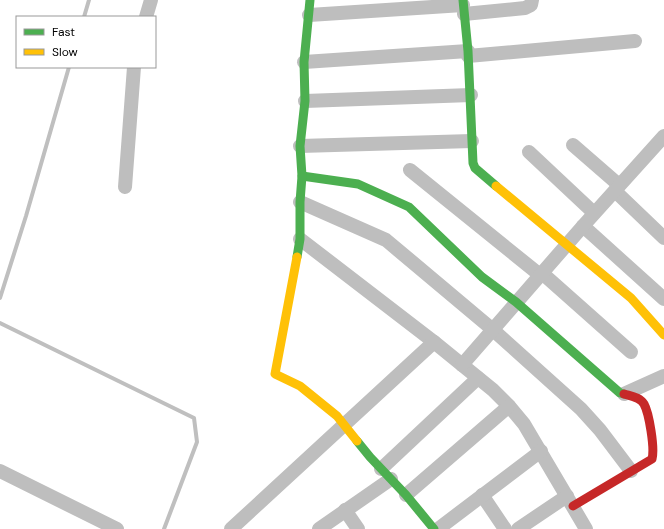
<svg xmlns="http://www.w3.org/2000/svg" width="664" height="529" font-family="'DM Sans',sans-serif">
<rect width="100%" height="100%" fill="#fff"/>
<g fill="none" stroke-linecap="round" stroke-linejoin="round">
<g stroke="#bfbfbf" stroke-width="4">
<polyline points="84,17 89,0"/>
<polyline points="0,298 26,216 69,67"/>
<polyline points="0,323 194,418 197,442 164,529"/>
</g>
<g stroke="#bebebe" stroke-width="14">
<polyline points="464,14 525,8 531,5 532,0"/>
<polyline points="309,15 463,5"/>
<polyline points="146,17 151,0"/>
<polyline points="468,56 635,41"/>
<polyline points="304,62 468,51"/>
<polyline points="305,101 471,95"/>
<polyline points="573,145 619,185"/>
<polyline points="300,146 472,141"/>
<polyline points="529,152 594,213"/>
<polyline points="410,170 540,275"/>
<polyline points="125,187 134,67"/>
<polyline points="615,191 664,238"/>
<polyline points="300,202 386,240 492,329 581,409 600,430 631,471"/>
<polyline points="583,226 664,299"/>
<polyline points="300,239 434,342 493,390 509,406 524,424 586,529"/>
<polyline points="542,273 631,352"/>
<polyline points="462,365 583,226 664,136"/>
<polyline points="624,394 664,376"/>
<polyline points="381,469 478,378"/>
<polyline points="0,471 117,529"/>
<polyline points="406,495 509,406"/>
<polyline points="482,495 505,529"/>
<polyline points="345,510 358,529"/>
<polyline points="231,529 434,342"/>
<polyline points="319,529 391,479"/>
<polyline points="438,529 541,451"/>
<polyline points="518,529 567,496"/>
</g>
<g stroke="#4caf50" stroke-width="9">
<polyline points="463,0 468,51 473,163 475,168 496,186"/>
<polyline points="302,176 358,184 409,207 482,277 516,302 620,393 624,394"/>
<polyline points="297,257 300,239 300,202 302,176 300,146 305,101 304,62 310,0"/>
<polyline points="357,441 370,457 406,495 434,529"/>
</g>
<g stroke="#ffc107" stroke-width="9">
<polyline points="496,186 631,298 664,335"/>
<polyline points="297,257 275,374 300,386 337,416 357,441"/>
</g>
<path stroke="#c62828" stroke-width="9" d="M573 506 652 459C655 448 649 413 644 404 640 397 630 396 624 394"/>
</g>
<rect x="16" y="16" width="140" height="52" fill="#ffffff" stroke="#999999"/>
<rect x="24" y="29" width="20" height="6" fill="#4caf50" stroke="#999999"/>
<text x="52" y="36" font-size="12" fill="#000000">Fast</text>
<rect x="24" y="49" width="20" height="6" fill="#ffc107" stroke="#999999"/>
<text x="52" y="56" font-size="12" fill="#000000">Slow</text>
</svg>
